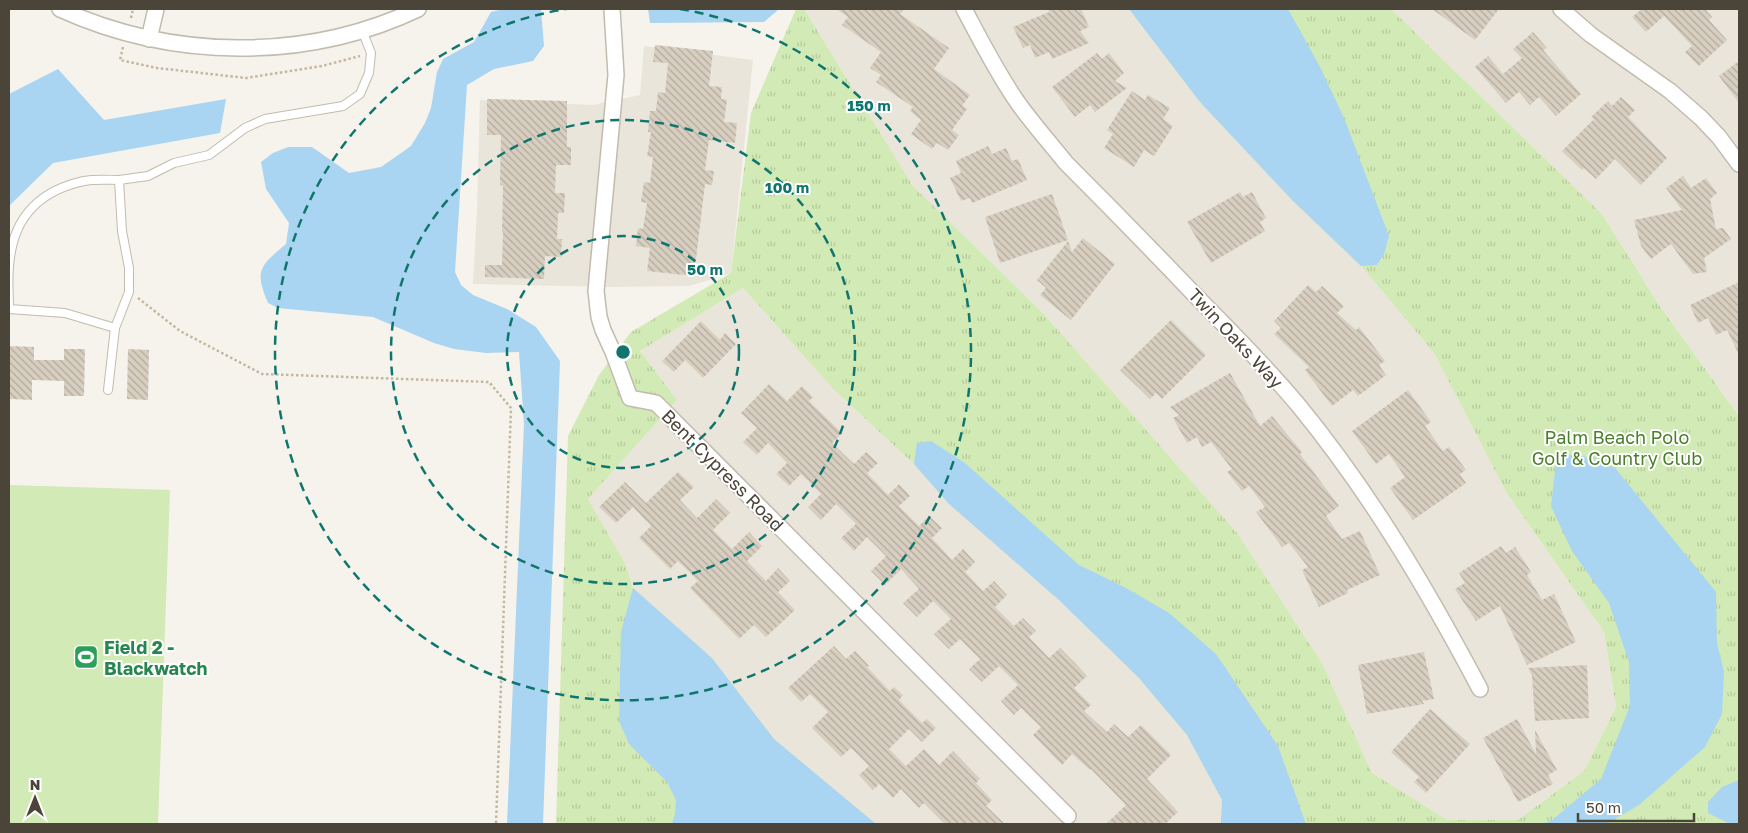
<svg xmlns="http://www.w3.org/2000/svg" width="1748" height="833" font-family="'Golos Text',sans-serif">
<defs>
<pattern id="park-tufts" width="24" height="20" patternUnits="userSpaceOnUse" patternTransform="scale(1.25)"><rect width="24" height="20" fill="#d2eab5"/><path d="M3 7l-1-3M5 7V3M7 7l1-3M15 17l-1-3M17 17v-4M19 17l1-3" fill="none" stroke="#b6ca9c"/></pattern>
<pattern id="building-back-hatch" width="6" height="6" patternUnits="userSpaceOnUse" patternTransform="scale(1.25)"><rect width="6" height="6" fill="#d8cfc1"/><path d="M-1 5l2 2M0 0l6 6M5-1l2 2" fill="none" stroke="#b1aa9e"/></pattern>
</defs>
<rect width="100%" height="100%" fill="#f6f3ec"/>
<g fill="#eae5da">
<polygon points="804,9 1129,9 1200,102 1291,199 1361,266 1434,353 1506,492 1604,632 1616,707 1584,771 1518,820 1447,821 1372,773 1322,663 1238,534 1042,312 913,186"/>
<polygon points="1391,9 1739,9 1739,416 1659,305 1602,214"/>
<polygon points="644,46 753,60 731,273 689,286 612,287 473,284 477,208 480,100 593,105 640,95"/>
<polygon points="743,288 834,390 914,464 949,504 1060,601 1139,678 1187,735 1222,800 1221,824 876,824 774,739 712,658 633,588 625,563 588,499 677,400 640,351"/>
</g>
<polygon fill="#d2eab5" points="9,485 170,490 158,824 9,824"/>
<polygon fill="url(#park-tufts)" points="796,9 804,9 913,186 1042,312 1238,534 1322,663 1372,773 1447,820 1518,820 1584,771 1616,707 1604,632 1506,492 1434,353 1361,266 1291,199 1200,102 1129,9 1391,9 1602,214 1659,305 1739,416 1739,824 1221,824 1222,800 1187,735 1139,678 1060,601 949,504 914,464 834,390 743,288 640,351 677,400 588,499 625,563 633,588 712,658 774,739 876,824 556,824 568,436 599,375 631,332 731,273 751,113"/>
<g fill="#a9d4f2">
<path d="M504 9H541L544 46 533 61 494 69 467 85 455 272 461 285 473 295 507 309 536 327 560 361 543 824H507L524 424 519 352 486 353 454 349 434 343 373 317 278 308 268 303C254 270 260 266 286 244L289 223 266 189 261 162 273 153 288 147H312L349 173 381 167 411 146 425 123 431 108 437 72 443 59 474 42 491 12Z"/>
<polygon points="648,9 779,9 764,22 650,23"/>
<polygon points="1129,9 1288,9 1320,67 1344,118 1389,236 1384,254 1377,265 1361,266 1291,199 1200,102"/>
<polygon points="58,69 104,120 226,99 220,133 53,163 9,206 9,94"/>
<polygon points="931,441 965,463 1079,565 1126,588 1169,613 1216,654 1278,746 1306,824 1221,824 1222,800 1187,735 1139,678 1060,601 949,504 914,464 917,443"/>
<polygon points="1575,453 1615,468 1716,592 1717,643 1724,672 1722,714 1705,747 1639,805 1606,824 1543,824 1551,821 1601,779 1630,706 1629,662 1609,603 1572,551 1551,506 1556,462"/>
<polygon points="633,588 712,658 774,739 876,824 672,824 675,814 676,800 667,782 629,744 619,721 621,632"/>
<polygon points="1739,780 1739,824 1730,824 1708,813 1708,802 1722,787"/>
</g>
<g fill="url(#building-back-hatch)">
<polygon points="836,9 904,9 900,14 949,48 934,69 970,95 962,106 967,109 952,130 959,135 948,150 937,143 932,149 911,134 921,120 910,111 913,107 876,82 881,75 870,68 881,52 842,25 848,17"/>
<polygon points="1048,9 1081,9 1089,27 1080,31 1089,43 1052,59 1049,52 1035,58 1030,45 1023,48 1013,27 1049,12"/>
<polygon points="1432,9 1499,9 1475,40"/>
<polygon points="1642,9 1705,9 1712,17 1709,20 1727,40 1699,66 1685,52 1692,46 1664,16 1646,32 1632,17"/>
<polygon points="1533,32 1547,48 1543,50 1581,94 1556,116 1539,97 1530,105 1519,92 1506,103 1475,67 1488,56 1503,74 1522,58 1513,49"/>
<polygon points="655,45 713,51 709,86 722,87 721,99 727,100 724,122 737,123 735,143 709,140 705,170 714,171 712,185 705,184 694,276 647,271 650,248 636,246 638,228 643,229 647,203 641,202 644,182 650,183 653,157 647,156 651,132 648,132 650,111 656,111 658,92 665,93 668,63 653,62"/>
<polygon points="1097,53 1102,59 1109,53 1124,73 1115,81 1127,88 1095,112 1090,105 1075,117 1052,87"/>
<polygon points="1739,61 1739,103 1719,76"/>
<polygon points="1132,91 1145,100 1148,95 1170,108 1163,119 1173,126 1154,156 1144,150 1134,167 1104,148 1113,134 1107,130"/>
<polygon points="1621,97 1635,110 1628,117 1667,158 1641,185 1615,159 1596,179 1584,168 1582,170 1562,151 1594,119 1591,117 1608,101 1612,106"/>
<polygon points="487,99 567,101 567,147 571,147 571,165 556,165 555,193 565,193 564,213 558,213 557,239 562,239 561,257 545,256 544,279 485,277 485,265 502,265 503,232 502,232 503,186 500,185 501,135 487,135"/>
<polygon points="988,146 992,154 1006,148 1012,161 1018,159 1027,180 972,203 970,198 961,201 950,178 961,173 956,161"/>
<polygon points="1683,176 1691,188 1706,178 1717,193 1710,199 1716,229 1723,228 1731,239 1704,258 1707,272 1693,274 1671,244 1651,259 1641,246 1634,220 1682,210 1666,188"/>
<polygon points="1240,192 1243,197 1252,192 1266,218 1260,222 1265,231 1211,263 1187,222"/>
<polygon points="1052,194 1068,240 1000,263 985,217"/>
<polygon points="1083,238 1115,264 1071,320 1040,295 1046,288 1037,280 1068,241 1072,252"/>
<polygon points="1739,282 1739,355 1727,330 1716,335 1708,318 1698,323 1690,305"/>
<polygon points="1308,285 1316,292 1322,286 1344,306 1337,313 1356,330 1359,327 1385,361 1379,365 1386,375 1358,396 1353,390 1332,406 1305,370 1309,367 1274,334 1281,328 1274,321"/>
<polygon points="1171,320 1206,355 1162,399 1156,393 1150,399 1120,370"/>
<polygon points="701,321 720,340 725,333 736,344 703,378 685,360 674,372 662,361"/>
<polygon points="9,346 34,347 34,360 64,360 64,349 85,349 84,396 64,396 64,381 32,380 32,400 9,399"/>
<polygon points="128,349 149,350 148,400 127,399"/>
<polygon points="1230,373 1260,426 1272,416 1302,452 1300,454 1339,506 1326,516 1342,539 1360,531 1380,575 1347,590 1348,593 1319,607 1302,570 1308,567 1289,543 1282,547 1256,512 1265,507 1249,486 1242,491 1227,472 1232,469 1211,442 1202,447 1197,437 1187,443 1173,418 1179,415 1170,407"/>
<polygon points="769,384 787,401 802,386 813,397 809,401 842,433 832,443 854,464 866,452 878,463 867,473 888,495 899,484 910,496 899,506 919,526 929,516 942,528 932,538 952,560 963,549 975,562 965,572 983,591 994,581 1007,595 995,607 1014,626 1023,618 1036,631 1029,637 1049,658 1060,648 1075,663 1087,676 1074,688 1091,705 1084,711 1107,732 1114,724 1128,737 1141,725 1171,755 1147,779 1178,812 1165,824 1106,824 1126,805 1091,769 1090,770 1072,754 1062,765 1033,735 1041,727 1021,708 1014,715 1001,701 1018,685 999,666 982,682 969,669 980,659 960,639 949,649 934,634 951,619 933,601 917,617 903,603 919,589 901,569 885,585 871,571 886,556 867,537 854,551 841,538 856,524 836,504 821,520 808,507 821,494 801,474 789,486 776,474 787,463 768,443 757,455 743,442 757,428 741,413"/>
<polygon points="1408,390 1431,422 1425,426 1443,451 1449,447 1466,470 1460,474 1466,483 1413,520 1390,488 1405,477 1389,454 1376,464 1352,431"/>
<polygon points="678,472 694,487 680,500 697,518 716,499 730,513 713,530 732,549 749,532 762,546 747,561 766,581 778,568 790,581 778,592 795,610 766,637 754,625 739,639 690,588 698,581 678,561 670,569 639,538 651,526 633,507 616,523 599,507 625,482 646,503"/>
<polygon points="1501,546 1506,553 1515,547 1531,572 1527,575 1542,600 1554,594 1576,642 1527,665 1500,606 1476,621 1455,589 1465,583 1459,573"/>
<polygon points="834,646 846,659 855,651 869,666 867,667 890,691 894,687 903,695 899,700 922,723 927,719 936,728 922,742 909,729 889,749 906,766 924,749 939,765 953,751 980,779 976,783 992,800 986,806 1005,824 945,824 924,803 919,808 901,789 893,798 879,784 873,790 859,775 869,766 851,748 841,757 812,728 828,712 810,694 801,702 788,688"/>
<polygon points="1424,652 1434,699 1422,701 1424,704 1367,714 1358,665"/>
<polygon points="1587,665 1589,718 1535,721 1532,676 1528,668"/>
<polygon points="1430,709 1470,744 1426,793 1414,782 1419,777 1391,752"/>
<polygon points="1517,719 1536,754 1535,730 1557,770 1548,775 1553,784 1518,802 1483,738"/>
</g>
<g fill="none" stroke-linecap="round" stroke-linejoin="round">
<defs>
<g id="service">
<path d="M119 180C107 180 95 179 84 181 42 190 15 215 10 258 7 274 9 292 9 309L65 313 115 328 129 292V268L122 231 119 180 148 176 174 163 209 155 245 128 265 119 343 106 360 94 369 73 371 53 362 30"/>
<polyline points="108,390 115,328"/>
</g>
<g id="minor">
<path d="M60 9C172 60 306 62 418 9"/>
<polyline points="612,9 616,75 596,291 599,317 603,330 613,352 630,398 656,403 1068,816"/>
<path d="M964 9C981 41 997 73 1018 103 1033 124 1050 143 1066 163 1109 206 1151 249 1193 293 1229 330 1266 366 1299 406 1371 494 1427 589 1480 689"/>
<polyline points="1561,9 1591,35 1670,91 1701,118 1719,137 1739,164"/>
<polyline points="149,39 156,9"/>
</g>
</defs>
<use href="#service" stroke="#c2bbae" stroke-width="10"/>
<use href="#minor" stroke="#c2bbae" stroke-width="18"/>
<g stroke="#c4b79f" stroke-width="2.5" stroke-dasharray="2.5 2.5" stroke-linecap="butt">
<polyline points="131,18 133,9"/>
<polyline points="123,47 120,60 157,68 246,78 322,66 360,56"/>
<polyline points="138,298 180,331 262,374 489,382 511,408 496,824"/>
</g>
<use href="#service" stroke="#fff" stroke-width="8"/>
<use href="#minor" stroke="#fff" stroke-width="15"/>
</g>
<g fill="none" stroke="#0f766e" stroke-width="2.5" stroke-dasharray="9 6">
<circle cx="623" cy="352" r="116"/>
<circle cx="623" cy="352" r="232"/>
<path d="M680 9A348 348 0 1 1 566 9"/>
</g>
<defs>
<symbol id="stadium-square" viewBox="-11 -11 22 22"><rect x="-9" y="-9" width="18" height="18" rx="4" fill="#2e9e5b" stroke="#fff"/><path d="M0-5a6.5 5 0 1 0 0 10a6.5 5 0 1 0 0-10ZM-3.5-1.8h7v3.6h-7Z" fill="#fff"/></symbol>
</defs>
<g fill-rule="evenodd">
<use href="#stadium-square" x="72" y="643" width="28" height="28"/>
</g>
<g text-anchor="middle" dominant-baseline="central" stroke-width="4" stroke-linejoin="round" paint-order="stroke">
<g font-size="18" fill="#4b4439" stroke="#fff">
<text transform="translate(1236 338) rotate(47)">Twin Oaks Way</text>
<text transform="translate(723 470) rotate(45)">Bent Cypress Road</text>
</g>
<g font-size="18" fill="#4a7f2a" stroke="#fff">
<text x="1617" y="437">Palm Beach Polo<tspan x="1617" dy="21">Golf &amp; Country Club</tspan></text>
</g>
<g font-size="18" font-weight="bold" fill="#27864d" stroke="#fff" text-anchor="start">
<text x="104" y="647">Field 2 -<tspan x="104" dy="21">Blackwatch</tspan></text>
</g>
</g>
<circle cx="623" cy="352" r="8" fill="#0f766e" stroke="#fff" stroke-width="2.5"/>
<g font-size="15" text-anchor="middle" font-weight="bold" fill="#0f766e" stroke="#fff" stroke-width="4" stroke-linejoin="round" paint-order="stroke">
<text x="869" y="111">150 m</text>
<text x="787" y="193">100 m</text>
<text x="705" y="275">50 m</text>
</g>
<rect width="1748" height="833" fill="none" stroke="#4b4439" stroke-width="20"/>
<g transform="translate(35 798)" stroke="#ffffff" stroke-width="4" paint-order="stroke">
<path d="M0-4L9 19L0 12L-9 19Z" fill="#4b4439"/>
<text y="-8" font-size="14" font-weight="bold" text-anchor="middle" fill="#4b4439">N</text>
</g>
<path d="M1578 813v8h116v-8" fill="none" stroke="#4b4439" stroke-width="2.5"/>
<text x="1586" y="813" font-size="15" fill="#4b4439" stroke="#ffffff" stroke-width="4" paint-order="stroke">50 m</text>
</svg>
